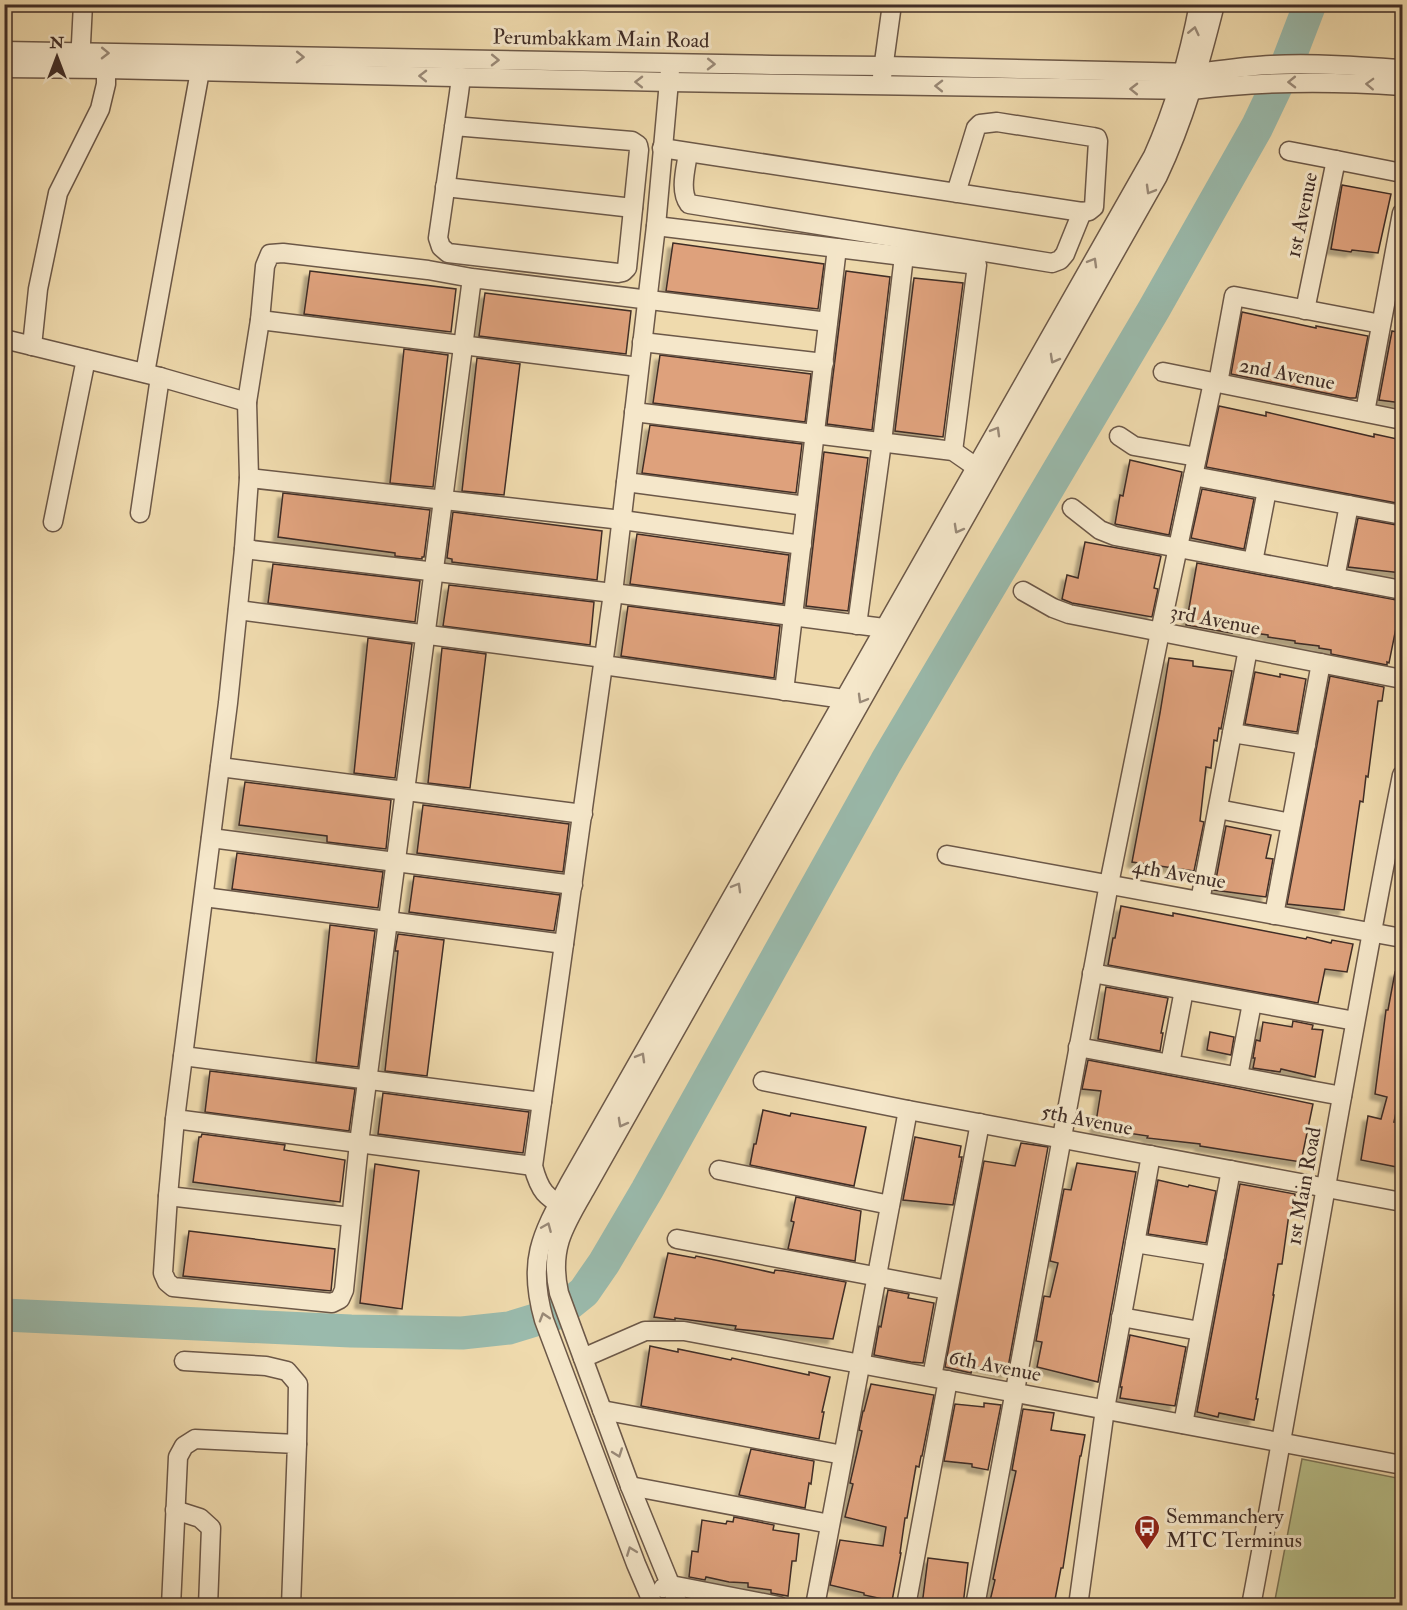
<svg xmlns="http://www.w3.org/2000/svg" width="1407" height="1610" font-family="'IM FELL Double Pica',serif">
<defs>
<filter id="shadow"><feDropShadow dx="-5" dy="5" stdDeviation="1.5" flood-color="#0004"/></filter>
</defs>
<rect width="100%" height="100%" fill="#efdaad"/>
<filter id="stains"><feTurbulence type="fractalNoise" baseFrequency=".00333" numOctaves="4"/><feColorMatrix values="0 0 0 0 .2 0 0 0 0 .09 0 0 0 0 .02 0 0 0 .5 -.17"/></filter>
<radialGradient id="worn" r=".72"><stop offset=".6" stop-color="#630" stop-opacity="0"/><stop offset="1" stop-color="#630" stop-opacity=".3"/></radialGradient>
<polygon fill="#b8c08a" stroke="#7c7658" stroke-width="1.5" points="1302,1459 1402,1479 1402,1605 1274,1605"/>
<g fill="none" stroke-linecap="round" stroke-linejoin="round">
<polyline stroke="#9abaac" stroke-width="33" points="4,1315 351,1331 462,1333 509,1328 558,1313 584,1292 604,1263 647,1190 886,762 1154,309 1257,127 1287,64 1310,4"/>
</g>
<g fill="#dea17b" stroke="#402d26" stroke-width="1.5" filter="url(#shadow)">
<polygon points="1342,185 1391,194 1378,253 1352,250 1351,252 1331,249"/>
<polygon points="673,243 824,264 818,309 666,291"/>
<polygon points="310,271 456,289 451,332 304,314"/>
<polygon points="846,271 890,277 872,430 827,424"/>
<polygon points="914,278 963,283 943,437 895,431"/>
<polygon points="485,293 631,311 626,354 479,336"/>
<polygon points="1242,312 1316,328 1316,326 1368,336 1356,398 1350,398 1231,374"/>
<polygon points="1392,331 1402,333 1402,403 1379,400"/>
<polygon points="404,349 448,355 433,487 390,483"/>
<polygon points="660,355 811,374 805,422 653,403"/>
<polygon points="477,358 520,364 504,495 462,491"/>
<polygon points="1219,406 1266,416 1266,412 1374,437 1374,434 1402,440 1402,504 1206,467"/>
<polygon points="650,425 802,444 796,493 642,473"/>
<polygon points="824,452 868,458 848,611 806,606"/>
<polygon points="1130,460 1182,472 1169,535 1115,524 1120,495 1123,496"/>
<polygon points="1202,489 1254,499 1244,549 1191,538"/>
<polygon points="283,493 430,510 424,557 422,557 422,559 395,556 395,553 278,537"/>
<polygon points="453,512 602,531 597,580 452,562 452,559 447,558"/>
<polygon points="1358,518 1402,526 1402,573 1348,567"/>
<polygon points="637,534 789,555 783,604 630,584"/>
<polygon points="1085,542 1161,556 1154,588 1158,589 1152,617 1072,603 1062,599 1067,575 1078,578"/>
<polygon points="1197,563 1402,601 1402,609 1398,628 1396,628 1389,663 1387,662 1387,665 1331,654 1331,650 1319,648 1319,646 1295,643 1295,641 1268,637 1268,635 1232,630 1232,633 1186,625"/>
<polygon points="273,564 420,581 415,622 268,603"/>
<polygon points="449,585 594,602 590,645 443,626"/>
<polygon points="628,606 780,626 774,678 621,656"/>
<polygon points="368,638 412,644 395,778 354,773"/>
<polygon points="442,648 486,654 470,788 428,783"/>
<polygon points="1169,658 1193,661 1193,666 1232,671 1221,729 1219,728 1217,741 1214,740 1211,768 1206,767 1200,821 1204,822 1194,871 1132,862 1160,713"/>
<polygon points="1255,672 1280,677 1280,674 1306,679 1297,732 1245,724"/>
<polygon points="1330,676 1384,687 1382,701 1378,701 1368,777 1366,776 1363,802 1360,801 1344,910 1287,904"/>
<polygon points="245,782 391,800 386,849 327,842 327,836 239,825"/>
<polygon points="423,805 569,824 563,872 417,853"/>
<polygon points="1226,826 1271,835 1266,858 1273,859 1266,897 1214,890"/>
<polygon points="237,853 383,872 378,908 232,889"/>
<polygon points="414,876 560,895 554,931 409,912"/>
<polygon points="1121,906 1173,916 1173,913 1306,939 1307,937 1331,943 1332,940 1353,944 1347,972 1325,969 1318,1003 1108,965 1113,938 1115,938"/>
<polygon points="330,925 375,931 358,1067 316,1062"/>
<polygon points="398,934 444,940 427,1076 385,1071 398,951 395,951"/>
<polygon points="1395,972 1402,973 1402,1088 1401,1088 1394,1122 1402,1123 1402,1168 1361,1160 1368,1116 1381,1119 1387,1097 1375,1094 1386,1010 1388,1010"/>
<polygon points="1106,987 1168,998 1161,1033 1163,1033 1160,1051 1098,1039"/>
<polygon points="1293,1021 1313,1025 1312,1029 1323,1030 1315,1077 1281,1069 1280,1072 1253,1068 1255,1058 1253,1058 1256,1040 1260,1041 1263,1022 1292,1027"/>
<polygon points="1210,1032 1234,1037 1231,1055 1207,1050"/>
<polygon points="1088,1060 1241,1089 1313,1104 1301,1162 1200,1146 1200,1144 1147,1138 1148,1136 1095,1128 1101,1091 1082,1089"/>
<polygon points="210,1071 355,1089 349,1131 205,1112"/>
<polygon points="383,1093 529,1112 523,1153 378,1134"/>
<polygon points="763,1110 790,1116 791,1113 866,1127 854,1186 750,1165 754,1144 756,1144"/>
<polygon points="202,1134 285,1145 284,1150 345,1160 340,1202 193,1182 199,1137 201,1137"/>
<polygon points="915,1137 961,1146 959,1157 962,1157 953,1205 903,1200"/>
<polygon points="1021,1143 1048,1147 1007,1373 973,1366 971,1373 945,1367 984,1161 1015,1166"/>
<polygon points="1077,1163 1136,1172 1098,1382 1037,1367 1042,1342 1036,1341 1044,1296 1050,1297 1058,1263 1050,1261 1064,1189 1071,1190"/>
<polygon points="375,1164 419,1171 402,1309 360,1303"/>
<polygon points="1158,1180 1188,1187 1189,1185 1216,1191 1206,1243 1148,1234"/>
<polygon points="1240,1184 1295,1194 1292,1214 1289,1214 1282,1264 1278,1264 1273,1295 1274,1295 1256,1399 1258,1399 1254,1420 1219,1413 1218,1417 1197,1412"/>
<polygon points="796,1197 861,1211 855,1261 788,1249 794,1222 791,1221"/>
<polygon points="189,1231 335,1249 331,1291 183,1276"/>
<polygon points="668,1253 695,1258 696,1256 720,1261 774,1273 775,1270 784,1271 846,1282 833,1339 756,1331 735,1329 736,1326 675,1318 675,1320 654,1317"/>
<polygon points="888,1290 909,1294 908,1298 934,1303 923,1363 911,1362 874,1355 879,1326 881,1327"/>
<polygon points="1130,1335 1186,1347 1175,1406 1120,1398 1122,1387 1120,1387"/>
<polygon points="650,1346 678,1352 678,1349 731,1360 732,1358 809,1375 809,1372 830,1377 822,1412 824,1412 819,1439 641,1406"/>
<polygon points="871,1384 934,1395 922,1456 921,1456 919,1467 916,1466 907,1518 905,1518 900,1553 901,1553 892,1601 864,1595 864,1593 830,1585 840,1540 883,1546 886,1527 845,1517 853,1484 850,1483 862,1431 859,1430 863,1411 864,1411"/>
<polygon points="984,1403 1001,1405 988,1470 972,1467 972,1464 944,1461 955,1404 984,1407"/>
<polygon points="1023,1409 1054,1413 1051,1430 1085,1435 1081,1456 1080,1456 1063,1568 1061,1568 1054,1605 989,1605 995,1580 993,1579 1016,1471 1012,1470"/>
<polygon points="751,1449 814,1461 811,1484 809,1483 805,1508 739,1495"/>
<polygon points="734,1517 774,1525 773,1530 799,1534 796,1561 792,1561 788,1596 771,1593 771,1590 748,1587 748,1583 729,1582 706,1577 705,1580 689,1577 692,1551 698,1552 702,1520 726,1524 727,1521 733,1522"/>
<polygon points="928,1558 968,1563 963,1605 922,1605"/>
</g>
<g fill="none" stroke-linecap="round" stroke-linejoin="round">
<defs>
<g id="minor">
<path d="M4 51 772 65 884 66 1197 73C1222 70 1246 66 1271 65 1315 63 1359 66 1402 69"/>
<polyline points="80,63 83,4"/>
<path d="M4 68 106 69 669 82 1192 90C1262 81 1332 81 1402 86"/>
<polyline points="882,77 892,4"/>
<polyline points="454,126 632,141 638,145 639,150 627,268 623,272 618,273 448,253 441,247 438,238 459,93 461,77"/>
<polyline points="662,148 1082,212 1089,211 1094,207 1098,141 1097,138 1093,137 997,122 980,124 976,128 956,193"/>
<polyline points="1289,151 1336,160"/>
<path d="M688 153C686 168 679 191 689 204L1052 263 1060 260 1065 254 1082 212"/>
<polyline points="445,187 633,208"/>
<polyline points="656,226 977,265 953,451"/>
<polyline points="472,278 359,1143 344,1290 340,1299 332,1303 173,1287 167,1282 163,1273 168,1196 175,1119 228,703 244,549 249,478 247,402 260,320 265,266 270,254 283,253 428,270 472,278 828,322"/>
<polyline points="1305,310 1336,160 1402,173"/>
<polyline points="260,320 639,367"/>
<polyline points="4,339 160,377 247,402"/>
<polyline points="642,342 824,363"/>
<polyline points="32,346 38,289 58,193 100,109 106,84 106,69"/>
<polyline points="1163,372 1402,420"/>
<polyline points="145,373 200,71"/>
<polyline points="1218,383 1234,296 1381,324"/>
<polyline points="634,412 953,451 976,467"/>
<polyline points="1365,412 1402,213"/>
<polyline points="1119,436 1134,446 1197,457"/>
<polyline points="1193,476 1402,515"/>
<polyline points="249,478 622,520 802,545"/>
<polyline points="626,482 806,506"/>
<polyline points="1072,508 1100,530 1115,536 1402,590"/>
<polyline points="140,513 160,377"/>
<polyline points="53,522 86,359"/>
<polyline points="244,549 613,593 884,628"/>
<polyline points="1253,562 1267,490"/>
<polyline points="1335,578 1349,505"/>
<polyline points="1023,591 1053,608 1069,614 1402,679"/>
<polyline points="238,610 604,658"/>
<polyline points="857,625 882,442 904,256"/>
<polyline points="603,665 844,699"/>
<polyline points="784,691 837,248"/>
<polyline points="1232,733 1306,745"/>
<polyline points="220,767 583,814"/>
<polyline points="1218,809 1291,823"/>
<polyline points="211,838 573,885"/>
<polyline points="947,855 1402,938"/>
<polyline points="204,897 564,944"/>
<polyline points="1200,901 1248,649"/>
<polyline points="1274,915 1321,663"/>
<polyline points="1092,973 1355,1021"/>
<polyline points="1078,1047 1342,1096"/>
<polyline points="183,1056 542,1102"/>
<polyline points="1170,1064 1184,990"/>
<polyline points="1238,1076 1252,1003"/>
<polyline points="763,1081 908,1110 1402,1202"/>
<polyline points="175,1119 533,1166"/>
<polyline points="719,1170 890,1205"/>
<polyline points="168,1196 351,1217"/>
<path d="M568 1210C545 1196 540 1192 533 1166L613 593 656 226 670 70"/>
<polyline points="677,1239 948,1290"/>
<polyline points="1135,1243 1215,1256"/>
<polyline points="1121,1317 1200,1331"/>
<polyline points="583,1358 645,1331 684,1331 1402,1465"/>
<polyline points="184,1361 266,1366 287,1371 298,1384 297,1444"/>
<polyline points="932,1377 980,1123"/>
<polyline points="602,1410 843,1455"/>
<polyline points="1183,1424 1231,1170"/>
<polyline points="630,1486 830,1524"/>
<polyline points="175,1510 200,1518 211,1528 208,1606"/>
<polyline points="663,1588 671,1585 779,1606"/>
<polyline points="171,1606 178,1457 184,1446 195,1439 297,1444 291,1606"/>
<path d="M654 1606 636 1564 544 1320C527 1261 541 1236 569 1184L1153 156C1175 107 1189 57 1199 4"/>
<path d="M679 1606 630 1486 559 1293C549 1249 564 1226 585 1190L1158 176C1184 121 1200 64 1215 4"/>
<polyline points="815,1606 908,1110"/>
<polyline points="906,1606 948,1380"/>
<polyline points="975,1606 1109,884 1160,632 1213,382"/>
<polyline points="1078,1606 1105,1409 1151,1155"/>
<path d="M1251 1606C1303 1329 1347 1051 1402 775"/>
</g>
</defs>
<use href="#minor" stroke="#6c5848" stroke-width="21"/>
<use href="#minor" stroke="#f5e7ca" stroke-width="18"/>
</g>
<defs><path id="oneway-chevron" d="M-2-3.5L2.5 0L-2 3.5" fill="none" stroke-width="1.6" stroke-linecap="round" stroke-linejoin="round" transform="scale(1.5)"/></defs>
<g stroke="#9a8a78">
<use href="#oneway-chevron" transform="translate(1194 31) rotate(-77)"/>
<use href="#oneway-chevron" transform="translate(105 53) rotate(1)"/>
<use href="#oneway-chevron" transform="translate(300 57) rotate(1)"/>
<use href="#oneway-chevron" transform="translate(495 60) rotate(1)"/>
<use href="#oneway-chevron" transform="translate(711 64) rotate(1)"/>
<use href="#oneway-chevron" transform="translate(423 76) rotate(-179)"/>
<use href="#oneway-chevron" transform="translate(639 82) rotate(-179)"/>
<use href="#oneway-chevron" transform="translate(1292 82) rotate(179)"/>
<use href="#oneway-chevron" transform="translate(1370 84) rotate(-178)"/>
<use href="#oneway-chevron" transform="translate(939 86) rotate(-179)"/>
<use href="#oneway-chevron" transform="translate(1134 89) rotate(-179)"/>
<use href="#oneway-chevron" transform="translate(1150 190) rotate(120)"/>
<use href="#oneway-chevron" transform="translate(1093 262) rotate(-60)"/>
<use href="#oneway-chevron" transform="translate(1054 359) rotate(119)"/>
<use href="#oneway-chevron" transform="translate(996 431) rotate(-60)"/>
<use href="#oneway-chevron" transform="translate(958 529) rotate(119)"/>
<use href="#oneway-chevron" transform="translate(862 699) rotate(120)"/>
<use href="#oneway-chevron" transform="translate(737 887) rotate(-60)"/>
<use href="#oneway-chevron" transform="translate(641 1057) rotate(-60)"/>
<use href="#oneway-chevron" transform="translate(622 1123) rotate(119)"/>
<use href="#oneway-chevron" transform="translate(547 1227) rotate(-67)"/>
<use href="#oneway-chevron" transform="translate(544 1317) rotate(-107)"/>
<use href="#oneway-chevron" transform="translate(618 1453) rotate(70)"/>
<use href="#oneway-chevron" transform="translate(631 1551) rotate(-111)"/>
</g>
<defs>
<symbol id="bus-pin" viewBox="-11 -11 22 30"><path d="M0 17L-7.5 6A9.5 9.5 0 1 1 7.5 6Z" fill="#8f2418" stroke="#f5e7ca"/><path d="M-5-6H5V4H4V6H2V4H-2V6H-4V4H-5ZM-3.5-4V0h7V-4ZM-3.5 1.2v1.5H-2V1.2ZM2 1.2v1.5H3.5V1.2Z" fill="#fff"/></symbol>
</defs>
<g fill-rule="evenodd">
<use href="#bus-pin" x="1132" y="1513" width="30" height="40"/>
</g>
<g text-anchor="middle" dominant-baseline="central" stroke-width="6" stroke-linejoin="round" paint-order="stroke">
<g font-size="21" fill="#402d26" stroke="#f5e7ca">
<text transform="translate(601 39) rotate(1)">Perumbakkam Main Road</text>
<text transform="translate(1302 215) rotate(-78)">1st Avenue</text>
<text transform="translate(1287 374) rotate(11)">2nd Avenue</text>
<text transform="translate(1215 620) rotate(11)">3rd Avenue</text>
<text transform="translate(1179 874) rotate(10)">4th Avenue</text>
<text transform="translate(1087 1120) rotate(11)">5th Avenue</text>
<text transform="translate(1304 1186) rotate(-80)">1st Main Road</text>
<text transform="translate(995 1366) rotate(11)">6th Avenue</text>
</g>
<g font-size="21" fill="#402d26" stroke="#f5e7ca" text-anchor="start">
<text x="1166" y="1516">Semmanchery<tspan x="1166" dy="24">MTC Terminus</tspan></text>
</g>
</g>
<rect width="1407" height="1610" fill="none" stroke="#efdaad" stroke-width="24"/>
<rect x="6" y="6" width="1395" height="1598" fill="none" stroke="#402d26" stroke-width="3"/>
<rect x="12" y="12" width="1383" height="1586" fill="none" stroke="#402d26" stroke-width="1.5"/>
<g transform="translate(57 57)" stroke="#f5e7ca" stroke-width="4.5" paint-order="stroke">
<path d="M0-4.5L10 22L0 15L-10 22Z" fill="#402d26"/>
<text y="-9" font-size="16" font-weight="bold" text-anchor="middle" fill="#402d26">N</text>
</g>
<rect width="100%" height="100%" filter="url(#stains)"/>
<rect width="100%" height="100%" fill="url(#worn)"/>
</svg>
